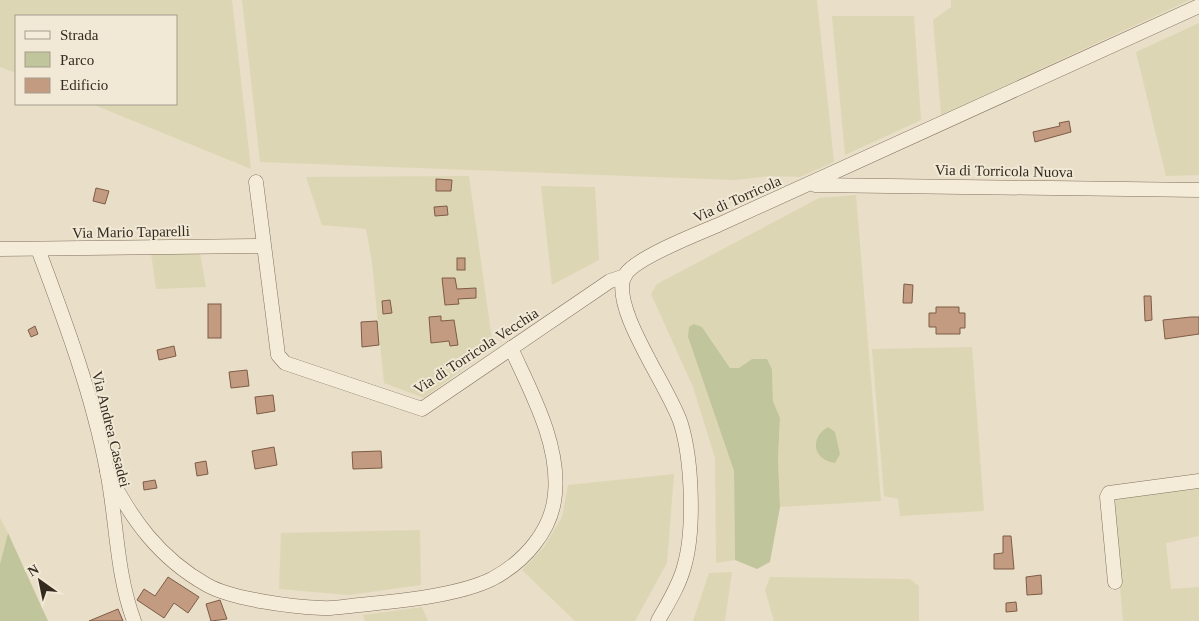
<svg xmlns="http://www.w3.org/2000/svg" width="1199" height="621" font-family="Georgia,serif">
<rect width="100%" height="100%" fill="#e9dec7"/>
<g fill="#ddd6b5">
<polygon points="0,0 232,0 251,169 92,104 176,104 176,16 16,16 16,73 0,67"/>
<polygon points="242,0 817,0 834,162 800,177 770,176 735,180 260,162"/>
<polygon points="951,0 1190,0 941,115 933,20 951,7"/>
<polygon points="832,16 914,16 921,120 845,155"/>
<polygon points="1199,23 1199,175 1166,176 1136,52"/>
<polygon points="469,176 493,347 424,398 384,383 372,262 366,229 322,225 306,177"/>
<polygon points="541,186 595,187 599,260 552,285"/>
<polygon points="856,195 881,501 780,507 778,459 780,418 773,401 772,369 767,359 752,359 739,368 730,368 702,327 688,337 734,471 735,560 716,563 715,458 693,387 651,294 657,284 819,198"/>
<polygon points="151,253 200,253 206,287 156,289"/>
<polygon points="972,347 984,511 900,516 898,499 884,496 872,349"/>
<polygon points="674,474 667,563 635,621 575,621 522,570 544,547 562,517 568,485"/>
<polygon points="1199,487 1199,536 1166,543 1171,589 1199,587 1199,621 1123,621 1112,496"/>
<polygon points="0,518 8,533 0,564"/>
<polygon points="420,530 421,585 349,595 279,589 281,533"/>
<polygon points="732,572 725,621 693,621 709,573"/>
<polygon points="770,577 910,579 919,586 919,621 774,621 765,590"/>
<polygon points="422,607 428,621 365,621 363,615"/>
</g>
<g fill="#c1c59c">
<polygon points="694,324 702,327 730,368 739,368 752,359 767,359 772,369 773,401 780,418 778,459 780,507 770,562 757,569 735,560 734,471 688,337 689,327"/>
<path d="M828 427 835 432 840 454 835 463C813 460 809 438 828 427Z"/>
<polygon points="8,533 48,621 0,621 0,564"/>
</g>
<g fill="#c29b81" stroke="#7e5c47">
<polygon points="1069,121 1071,132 1035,142 1033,132 1060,126 1059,123"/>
<polygon points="436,179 452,180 451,191 436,191"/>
<polygon points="96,188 109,191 105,204 93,201"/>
<polygon points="447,206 448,215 435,216 434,207"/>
<rect x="457" y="258" width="8" height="12"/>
<polygon points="442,278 455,278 457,289 476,288 476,298 458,299 459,304 445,305"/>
<polygon points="904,284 913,285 912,303 903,303"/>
<polygon points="1144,296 1151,296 1152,320 1145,321"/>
<polygon points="390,300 392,313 383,314 382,301"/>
<rect x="208" y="304" width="13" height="34"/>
<polygon points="936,307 959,307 959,313 965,313 965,328 960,328 960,334 936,334 936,327 929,327 929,313 936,313"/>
<polygon points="441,316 441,321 454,320 458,345 450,346 449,341 431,343 429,317"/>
<polygon points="1191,317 1199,317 1199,334 1165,339 1163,320"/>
<polygon points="377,321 379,345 362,347 361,322"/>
<polygon points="35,326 38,334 31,337 28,330"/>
<polygon points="174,346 176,356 159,360 157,350"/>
<polygon points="247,370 249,386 231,388 229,372"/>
<polygon points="273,395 275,411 257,414 255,397"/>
<polygon points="274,447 277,465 255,469 252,451"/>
<polygon points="381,451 382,468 353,469 352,452"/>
<polygon points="206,461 208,474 197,476 195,463"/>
<polygon points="155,480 157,488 144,490 143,482"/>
<polygon points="1003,536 1011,536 1014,569 994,569 994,554 1003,553"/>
<polygon points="1041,575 1042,594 1027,595 1026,577"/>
<polygon points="168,577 199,597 188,613 174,603 164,618 137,600 144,589 155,596"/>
<polygon points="220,600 227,619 211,621 206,604"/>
<polygon points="1016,602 1017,611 1006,612 1006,603"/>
<polygon points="118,609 123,621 89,621"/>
</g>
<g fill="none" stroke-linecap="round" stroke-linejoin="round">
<defs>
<g id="minor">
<polyline points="256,182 278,355 285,363 422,409 610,281 625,276"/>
<polyline points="815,185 1199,190"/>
<polyline points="0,249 263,246"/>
<path d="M38 249C65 321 93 396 107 471 117 521 116 573 134 621"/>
<path d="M107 471C131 519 159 558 207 585 232 599 292 607 322 608 334 609 347 606 359 605 398 601 457 596 492 579 524 562 552 531 555 494 560 444 531 392 511 348"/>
<polyline points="1115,582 1107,497 1109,493 1199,481"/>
<path d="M658 621C668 603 679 586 684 567 695 530 692 460 681 424 671 390 608 306 625 275 635 258 697 234 718 225L1199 6"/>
</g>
</defs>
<use href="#minor" stroke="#82715e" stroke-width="15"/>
<use href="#minor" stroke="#f4ecd9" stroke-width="14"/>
</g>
<g text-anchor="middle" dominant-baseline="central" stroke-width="4" stroke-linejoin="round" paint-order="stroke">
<g font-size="15" fill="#342a20" stroke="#f1e9d5">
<text transform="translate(1004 171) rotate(1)">Via di Torricola Nuova</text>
<text transform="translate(737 199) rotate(-24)">Via di Torricola</text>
<text transform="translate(131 232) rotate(-1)">Via Mario Taparelli</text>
<text transform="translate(476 351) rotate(-33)">Via di Torricola Vecchia</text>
<text transform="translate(111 429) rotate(76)">Via Andrea Casadei</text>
</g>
</g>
<rect x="15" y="15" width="162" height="90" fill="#f1e9d5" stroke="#a59d8d"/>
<rect x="25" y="31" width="25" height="8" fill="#f4ecd9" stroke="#a59d8d"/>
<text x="60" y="40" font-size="15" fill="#342a20">Strada</text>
<rect x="25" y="52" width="25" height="15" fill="#c1c59c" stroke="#a59d8d"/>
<text x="60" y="65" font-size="15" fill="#342a20">Parco</text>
<rect x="25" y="78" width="25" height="15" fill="#c29b81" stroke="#a59d8d"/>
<text x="60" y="90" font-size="15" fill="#342a20">Edificio</text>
<g transform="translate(40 581) rotate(327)" stroke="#f1e9d5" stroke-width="4" paint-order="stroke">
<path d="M0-4L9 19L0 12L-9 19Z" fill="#342a20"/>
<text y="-8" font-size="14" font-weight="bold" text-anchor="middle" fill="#342a20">N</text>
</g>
</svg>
